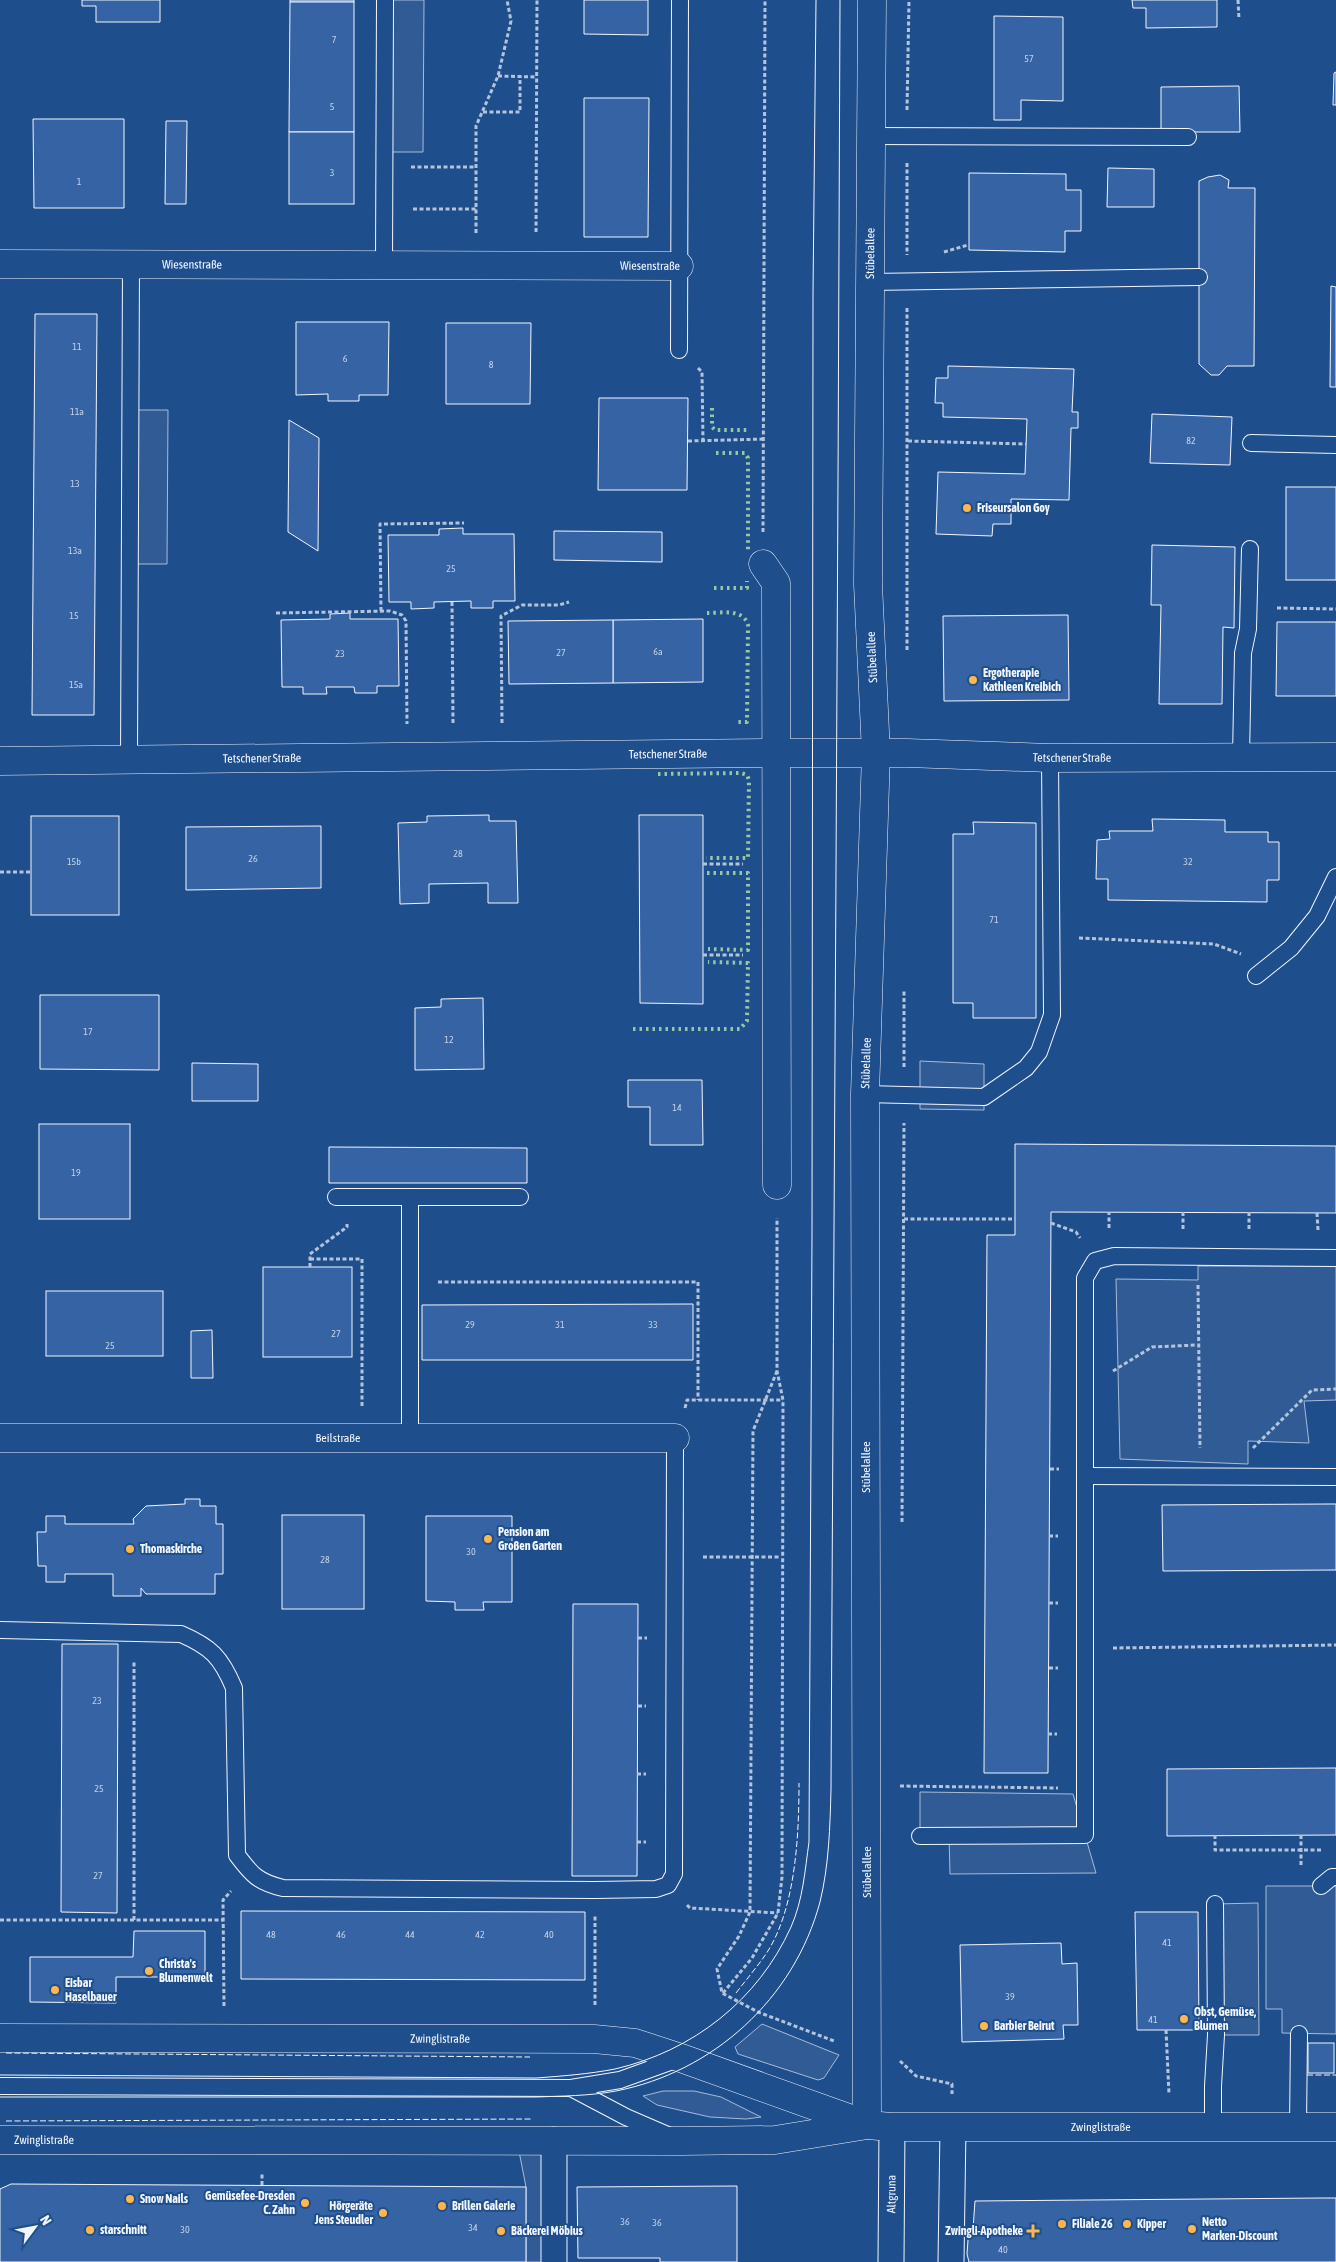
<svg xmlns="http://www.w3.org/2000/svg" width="1336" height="2262" font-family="'Asap Condensed',sans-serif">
<rect width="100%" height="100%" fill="#1f4e8c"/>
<g fill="#305b95" stroke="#a8bbd7">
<polygon points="385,0 424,0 423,152 385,152"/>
<polygon points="131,410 168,410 167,564 130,564"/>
<polygon points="920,1061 984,1064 984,1110 920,1109"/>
<polygon points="1198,1266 1336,1266 1336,1400 1304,1401 1309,1443 1248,1441 1248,1464 1120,1459 1116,1279 1198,1280"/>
<polygon points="920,1792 1073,1794 1096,1873 950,1874 949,1836 920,1836"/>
<polygon points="1266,1886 1336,1886 1336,2034 1282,2033 1282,2009 1266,2009"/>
<polygon points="1258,1903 1259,2035 1216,2035 1215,1904"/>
<polygon points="762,2024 839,2055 824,2078 818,2080 738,2054 735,2047"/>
<polygon points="663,2091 694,2091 721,2097 761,2117 746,2119 710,2117 657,2105 643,2096"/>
<polygon points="554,2140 554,2262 526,2262 526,2187 517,2141"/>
</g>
<g fill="#3563a3" stroke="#f2f6ff">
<polygon points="82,0 160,0 160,22 96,22 96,6 82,6"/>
<rect x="290" y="0" width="64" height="2"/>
<polygon points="584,0 648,0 648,35 584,34"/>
<polygon points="1132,0 1217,0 1217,27 1146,28 1146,8 1133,8"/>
<polygon points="290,2 354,2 354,132 289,132"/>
<polygon points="994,16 1063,17 1063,101 1021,100 1021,120 994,120"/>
<polygon points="1336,72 1336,105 1333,105 1334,73"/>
<polygon points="1239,86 1240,132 1161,132 1161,87"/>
<polygon points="584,98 649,98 648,237 584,237"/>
<polygon points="33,119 124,119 124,208 34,208"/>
<polygon points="166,121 187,121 186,204 165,204"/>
<rect x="289" y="132" width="65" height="72"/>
<polygon points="1108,168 1154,169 1154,207 1107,207"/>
<polygon points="969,173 1066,174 1066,190 1081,190 1081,231 1065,231 1065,252 969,250"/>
<polygon points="1220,175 1229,180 1228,188 1255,188 1254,366 1227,366 1219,375 1211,375 1199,364 1199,181 1208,177"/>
<polygon points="1331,286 1336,287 1336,387 1330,387"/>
<polygon points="35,314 97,314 94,715 32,715"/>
<polygon points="296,322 389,322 388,395 359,395 359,401 328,401 328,394 296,395"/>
<polygon points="446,323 531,323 530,404 446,404"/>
<polygon points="948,366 1074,369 1072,412 1078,412 1078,428 1071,428 1069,500 1011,499 1011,524 993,524 992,536 936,534 938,472 1025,474 1027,419 943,417 943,403 935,403 936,378 948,378"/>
<polygon points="599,398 688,398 687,490 598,490"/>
<polygon points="1152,414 1232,417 1230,465 1150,463"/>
<polygon points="289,420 319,438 318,551 288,532"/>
<rect x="1286" y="487" width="50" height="93"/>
<polygon points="463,528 463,534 514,534 515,601 493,601 493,608 471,608 471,601 434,602 434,608 411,609 411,602 389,602 388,535 439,535 439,529"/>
<polygon points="554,531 662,532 662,562 554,560"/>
<polygon points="1152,545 1235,547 1234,628 1223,627 1222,704 1159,704 1161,605 1151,605"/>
<polygon points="350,613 350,619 398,619 399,686 377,686 377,693 355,693 354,687 326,687 327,694 303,694 303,687 282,687 281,620 330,619 330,614"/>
<polygon points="1068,615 1069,700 944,701 943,616"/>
<polygon points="703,619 703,682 613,683 613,620"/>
<polygon points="613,620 613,683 509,684 508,621"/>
<polygon points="1277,622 1336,622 1336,696 1276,696"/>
<polygon points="489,815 489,821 516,821 518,903 488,903 488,883 429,884 429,903 400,904 398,823 427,822 427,816"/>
<polygon points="639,815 703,815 703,1004 640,1003"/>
<rect x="31" y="816" width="88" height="99"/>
<polygon points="1152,819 1225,820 1225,832 1268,832 1268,842 1279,842 1279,880 1267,880 1267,902 1108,900 1108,879 1096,879 1097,840 1110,839 1109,831 1153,831"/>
<polygon points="973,822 1036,823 1036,1018 973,1018 973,1003 953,1003 953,834 974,834"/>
<polygon points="321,826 321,888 186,890 186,827"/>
<polygon points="40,995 159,995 159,1070 40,1069"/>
<polygon points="483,998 484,1069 415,1070 415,1008 441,1007 441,999"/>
<polygon points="192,1063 258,1064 258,1101 192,1101"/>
<polygon points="628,1080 702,1080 703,1145 650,1145 650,1107 628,1107"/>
<rect x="39" y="1124" width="91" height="95"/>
<polygon points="1015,1144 1336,1146 1336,1213 1051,1212 1048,1773 984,1773 987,1235 1015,1235"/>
<polygon points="329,1147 527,1148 527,1183 329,1183"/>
<rect x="263" y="1267" width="89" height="90"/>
<rect x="46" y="1291" width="117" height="65"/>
<polygon points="693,1304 693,1360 422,1360 422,1305"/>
<polygon points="212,1330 213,1378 191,1378 191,1331"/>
<polygon points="185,1499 200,1499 200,1506 216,1506 216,1524 223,1524 223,1574 215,1574 215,1594 146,1594 141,1588 141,1596 113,1596 113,1574 65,1574 65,1582 46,1582 46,1566 38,1566 37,1532 46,1532 46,1516 65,1516 65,1524 134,1524 133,1519 146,1506 185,1504"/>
<polygon points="1330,1504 1336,1504 1336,1570 1163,1571 1162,1505"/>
<rect x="282" y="1515" width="82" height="94"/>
<polygon points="426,1516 512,1516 512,1602 483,1602 484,1610 455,1610 455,1602 426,1601"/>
<polygon points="573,1604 638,1604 637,1876 572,1876"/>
<polygon points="62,1644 118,1644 117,1913 61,1912"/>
<polygon points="1336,1768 1336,1835 1167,1836 1167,1769"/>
<polygon points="241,1911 585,1912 585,1980 241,1979"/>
<polygon points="1135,1912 1198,1912 1199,2030 1137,2030"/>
<polygon points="134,1931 205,1931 205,1977 116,1977 116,2003 30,2002 30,1957 133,1957"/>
<polygon points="1061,1943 1062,1964 1077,1963 1078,2025 1063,2025 1064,2039 962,2042 960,1945"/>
<rect x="1308" y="2043" width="26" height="30"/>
<polygon points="11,2184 526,2187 526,2262 0,2262 0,2189"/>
<polygon points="737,2186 737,2262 660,2262 660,2258 578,2258 577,2187"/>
<polygon points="1322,2198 1336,2198 1336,2262 969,2262 967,2254 968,2240 973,2229 975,2201"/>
</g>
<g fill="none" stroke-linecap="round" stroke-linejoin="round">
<defs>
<g id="service">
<polyline points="871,136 1188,137"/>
<polyline points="384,266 385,0"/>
<polyline points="870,282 1199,277"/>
<polyline points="679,350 680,0"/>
<polyline points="1251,443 1336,445"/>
<polyline points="1241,757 1243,653 1248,629 1250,549"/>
<polyline points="129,760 131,265"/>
<polyline points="1256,976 1291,948 1317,916 1336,877"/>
<polyline points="865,1094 984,1097 1026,1068 1039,1052 1052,1015 1050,758"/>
<polyline points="336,1197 520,1197"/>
<polyline points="410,1197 410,1438"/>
<polyline points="1085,1476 1336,1477"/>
<path d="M0 1630 181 1634C211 1647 221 1657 234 1688L237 1855C252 1875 258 1882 283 1888L595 1890 656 1889 668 1885 674 1874 675 1438"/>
<polyline points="920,1836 1085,1835 1085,1278 1095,1261 1114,1256 1336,1258"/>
<polyline points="1321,1886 1332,1877 1336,1877"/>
<polyline points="0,2086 571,2088 620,2080 681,2058"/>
<polyline points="571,2088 626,2117 670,2136"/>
<polyline points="1213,2127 1213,2086 1216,2035 1215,1904"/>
<polyline points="1298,2127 1299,2034"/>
</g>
<g id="pedestrian">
<polyline points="554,2140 554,2262"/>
<path id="s1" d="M891 2262 892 2127"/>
<polyline points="951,2262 953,2127"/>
</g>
<g id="minor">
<path id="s2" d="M0 264 679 266"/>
<polyline points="763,564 776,583 777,1185"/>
<path id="s3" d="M0 761 776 753H907L1050 758 1336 757"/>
<path id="s4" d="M0 1438H675"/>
</g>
<g id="tertiary">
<path id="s5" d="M0 2038 594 2039 635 2043 681 2058 865 2124"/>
<path id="s6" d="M867 2125 865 1094 876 753 868 584 872 0"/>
<path id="s7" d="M0 2140 681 2141 775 2140 867 2125 892 2127H1336"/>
</g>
</defs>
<use href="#service" stroke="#f2f6ff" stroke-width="18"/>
<use href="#pedestrian" stroke="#f2f6ff" stroke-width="27"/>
<use href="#minor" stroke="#f2f6ff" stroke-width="29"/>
<use href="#tertiary" stroke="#f2f6ff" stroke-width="29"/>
<g stroke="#b3c4dc" stroke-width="3" stroke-dasharray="4 2.5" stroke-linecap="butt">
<polyline points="1238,0 1239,19"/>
<polyline points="498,76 537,77"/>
<polyline points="907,110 909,0"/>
<polyline points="483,112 520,112 520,76"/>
<polyline points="907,163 907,255"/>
<polyline points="411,167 476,167"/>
<polyline points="413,209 476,209"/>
<polyline points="536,232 537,0"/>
<polyline points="476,233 476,126 498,76 511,21 507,0"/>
<polyline points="944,252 968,245"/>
<polyline points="698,368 702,372 703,441"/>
<polyline points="688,441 765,439"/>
<polyline points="908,441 1026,444"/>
<polyline points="763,532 765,0"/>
<polyline points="452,602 453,723"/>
<polyline points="1277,608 1336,609"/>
<polyline points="381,611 380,524 464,523"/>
<polyline points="276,613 390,611 402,615 406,621 407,724"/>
<polyline points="907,650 907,308"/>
<polyline points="502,723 501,616 522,605 559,605 569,602"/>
<polyline points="703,864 743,864"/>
<polyline points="0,872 31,872"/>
<polyline points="1079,938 1214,944 1241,954"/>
<polyline points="703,955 743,955"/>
<polyline points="904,1067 904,991"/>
<polyline points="1317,1213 1318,1230"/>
<polyline points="904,1219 1015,1219"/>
<polyline points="1051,1223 1076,1232 1080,1238"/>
<polyline points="1109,1228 1109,1212"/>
<polyline points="1183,1229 1183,1212"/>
<polyline points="1249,1229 1249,1212"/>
<polyline points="310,1259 362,1259 362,1406"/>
<polyline points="310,1267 310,1254 347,1227 347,1224"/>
<polyline points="438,1282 698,1282 698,1400"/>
<polyline points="1198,1285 1200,1448"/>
<polyline points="777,1371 753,1431 750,1912 739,1936 717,1969 722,1993 758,2012 834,2041"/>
<polyline points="1113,1371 1152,1347 1197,1345"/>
<polyline points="685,1408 687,1400 783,1400"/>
<polyline points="1253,1448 1312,1390 1336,1389"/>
<polyline points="1050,1469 1059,1469"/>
<polyline points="902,1522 904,1123"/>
<polyline points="1049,1536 1058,1536"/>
<polyline points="703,1557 781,1557"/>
<polyline points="1049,1603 1058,1603"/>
<polyline points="638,1638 647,1638"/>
<polyline points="1113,1648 1336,1645"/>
<polyline points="1049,1668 1058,1668"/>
<polyline points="638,1706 646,1706"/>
<polyline points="1048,1734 1057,1734"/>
<polyline points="637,1774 646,1774"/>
<polyline points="900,1786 1058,1788"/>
<polyline points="1215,1835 1215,1850 1322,1850"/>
<polyline points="1301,1835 1301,1867"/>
<polyline points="637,1842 646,1842"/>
<polyline points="687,1905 690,1908 778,1913"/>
<polyline points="0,1920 223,1920"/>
<polyline points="134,1920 134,1660"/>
<polyline points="723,1993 752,1958 778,1913 782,1877 783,1400 777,1371 777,1218"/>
<polyline points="595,2005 595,1916"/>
<polyline points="224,2006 223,1900 231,1891"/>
<polyline points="1166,2030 1169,2094"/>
<polyline points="900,2061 916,2076 952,2084 952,2094"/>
<polyline points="262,2185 262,2173"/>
</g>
<use href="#service" stroke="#1f4e8c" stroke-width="16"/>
<use href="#pedestrian" stroke="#1f4e8c" stroke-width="25"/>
<use href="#minor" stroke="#1f4e8c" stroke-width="28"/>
<use href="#tertiary" stroke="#1f4e8c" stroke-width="28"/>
<g stroke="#f2f6ff" stroke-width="1">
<path d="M0 2075 536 2078C563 2076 589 2074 615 2069 693 2051 758 2000 791 1927 803 1900 805 1870 809 1842L812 1233 813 294 816 0"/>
<path d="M0 2097H536C562 2096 589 2096 616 2091 713 2072 794 1999 820 1902 829 1865 830 1827 831 1789 834 1192 838 596 840 0"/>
</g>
<g stroke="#97c8a6" stroke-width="4" stroke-dasharray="2.5 4" stroke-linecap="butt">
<polyline points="712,408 712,427 715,430 747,430"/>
<polyline points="716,453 745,453 748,458 748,553"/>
<polyline points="714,588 747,588 747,581"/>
<path d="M707 613C721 613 743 608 748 625L747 722H736"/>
<polyline points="658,774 741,773 747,775 749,780 748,858 706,858"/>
<polyline points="707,873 748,873 748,950 708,949"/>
<polyline points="633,1029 740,1029 747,1021 748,963 708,962"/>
</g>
<g stroke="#f2f6ff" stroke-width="1" stroke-dasharray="6 2.5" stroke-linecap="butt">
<path d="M736 1993C746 1980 757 1967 766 1954 796 1909 799 1834 799 1783"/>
<polyline points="6,2053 530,2057"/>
<polyline points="1307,2075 1336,2075"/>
<polyline points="6,2121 533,2119"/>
</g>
</g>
<g fill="#ffb74d" stroke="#1f4e8c" stroke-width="2">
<circle cx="967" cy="508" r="5"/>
<circle cx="973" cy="680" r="5"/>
<circle cx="488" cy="1539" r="5"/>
<circle cx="130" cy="1549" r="5"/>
<circle cx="149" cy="1971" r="5"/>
<circle cx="55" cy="1990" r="5"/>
<circle cx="1184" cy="2019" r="5"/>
<circle cx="984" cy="2026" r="5"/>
<circle cx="130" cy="2199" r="5"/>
<circle cx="305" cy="2203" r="5"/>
<circle cx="442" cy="2206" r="5"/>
<circle cx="383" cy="2213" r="5"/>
<circle cx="1062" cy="2224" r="5"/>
<circle cx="1127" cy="2224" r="5"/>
<circle cx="1192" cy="2229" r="5"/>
<circle cx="90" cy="2230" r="5"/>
<circle cx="501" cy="2231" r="5"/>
<path d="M1030.5 2223.5h5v5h5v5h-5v5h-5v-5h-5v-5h5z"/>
</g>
<g text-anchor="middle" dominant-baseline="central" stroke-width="4" stroke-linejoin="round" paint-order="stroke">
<g font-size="10" fill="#c3d1e8">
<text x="334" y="39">7</text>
<text x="1029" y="58">57</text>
<text x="332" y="106">5</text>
<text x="332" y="172">3</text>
<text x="79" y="181">1</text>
<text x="77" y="346">11</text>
<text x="345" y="358">6</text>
<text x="491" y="364">8</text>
<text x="77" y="411">11a</text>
<text x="1191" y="440">82</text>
<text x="75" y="483">13</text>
<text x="75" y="550">13a</text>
<text x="451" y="568">25</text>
<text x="74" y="615">15</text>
<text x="658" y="651">6a</text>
<text x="561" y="652">27</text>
<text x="340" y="653">23</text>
<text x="76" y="684">15a</text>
<text x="458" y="853">28</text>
<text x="253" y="858">26</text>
<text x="74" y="861">15b</text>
<text x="1188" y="861">32</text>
<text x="994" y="919">71</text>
<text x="88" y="1031">17</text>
<text x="449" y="1039">12</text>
<text x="677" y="1107">14</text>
<text x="76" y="1172">19</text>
<text x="470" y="1324">29</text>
<text x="560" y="1324">31</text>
<text x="653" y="1324">33</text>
<text x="336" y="1333">27</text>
<text x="110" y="1345">25</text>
<text x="471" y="1551">30</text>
<text x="325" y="1559">28</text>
<text x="97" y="1700">23</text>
<text x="99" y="1788">25</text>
<text x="98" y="1875">27</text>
<text x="271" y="1934">48</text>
<text x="341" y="1934">46</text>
<text x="410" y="1934">44</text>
<text x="480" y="1934">42</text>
<text x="549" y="1934">40</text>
<text x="1167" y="1942">41</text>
<text x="1010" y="1996">39</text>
<text x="1153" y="2019">41</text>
<text x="625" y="2221">36</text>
<text x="657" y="2222">36</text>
<text x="473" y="2227">34</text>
<text x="185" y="2229">30</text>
<text x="1003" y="2249">40</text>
</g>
<g font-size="12" fill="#f2f6ff" stroke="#1f4e8c">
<text stroke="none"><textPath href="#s6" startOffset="1872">Stübelallee</textPath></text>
<text stroke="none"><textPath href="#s2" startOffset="650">Wiesenstraße</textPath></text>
<text stroke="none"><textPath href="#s2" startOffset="192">Wiesenstraße</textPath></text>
<text transform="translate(872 657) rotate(-93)">Stübelallee</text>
<text stroke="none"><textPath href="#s3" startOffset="668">Tetschener Straße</textPath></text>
<text stroke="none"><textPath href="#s3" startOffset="262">Tetschener Straße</textPath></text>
<text stroke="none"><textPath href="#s3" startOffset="1072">Tetschener Straße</textPath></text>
<text stroke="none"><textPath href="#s6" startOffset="1062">Stübelallee</textPath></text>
<text stroke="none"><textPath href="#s4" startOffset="338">Beilstraße</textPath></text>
<text transform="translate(866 1467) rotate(-90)">Stübelallee</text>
<text transform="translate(867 1872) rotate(-90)">Stübelallee</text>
<text stroke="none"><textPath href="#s5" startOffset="440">Zwinglistraße</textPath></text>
<text stroke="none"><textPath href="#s7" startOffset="1102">Zwinglistraße</textPath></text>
<text stroke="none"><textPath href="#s7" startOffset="44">Zwinglistraße</textPath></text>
<text stroke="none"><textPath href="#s1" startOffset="68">Altgruna</textPath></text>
</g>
<g font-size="12" font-weight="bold" fill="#f2f6ff" stroke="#1f4e8c" text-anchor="start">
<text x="977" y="508">Friseursalon Goy</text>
<text x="983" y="673">Ergotherapie<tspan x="983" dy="14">Kathleen Kreibich</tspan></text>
<text x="498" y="1532">Pension am<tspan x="498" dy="14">Großen Garten</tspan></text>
<text x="140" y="1549">Thomaskirche</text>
<text x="159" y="1964">Christa's<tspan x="159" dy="14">Blumenwelt</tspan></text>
<text x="65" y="1983">Eisbar<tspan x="65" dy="14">Haselbauer</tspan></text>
<text x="1194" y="2012">Obst, Gemüse,<tspan x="1194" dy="14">Blumen</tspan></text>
<text x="994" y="2026">Barbier Beirut</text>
<text x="295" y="2196" text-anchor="end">Gemüsefee-Dresden<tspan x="295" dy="14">C. Zahn</tspan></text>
<text x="140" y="2199">Snow Nails</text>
<text x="373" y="2206" text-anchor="end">Hörgeräte<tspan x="373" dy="14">Jens Steudler</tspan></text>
<text x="452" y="2206">Brillen Galerie</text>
<text x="1202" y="2222">Netto<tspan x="1202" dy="14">Marken-Discount</tspan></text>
<text x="1072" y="2224">Filiale 26</text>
<text x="1137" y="2224">Kipper</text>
<text x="100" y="2230">starschnitt</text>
<text x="511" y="2231">Bäckerei Möbius</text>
<text x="1023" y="2231" text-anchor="end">Zwingli-Apotheke</text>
</g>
</g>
<g transform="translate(35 2227) rotate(58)" stroke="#1f4e8c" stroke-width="4" paint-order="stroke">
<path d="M0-4L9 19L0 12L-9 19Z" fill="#f2f6ff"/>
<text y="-8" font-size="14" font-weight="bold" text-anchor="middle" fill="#f2f6ff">N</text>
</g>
</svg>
